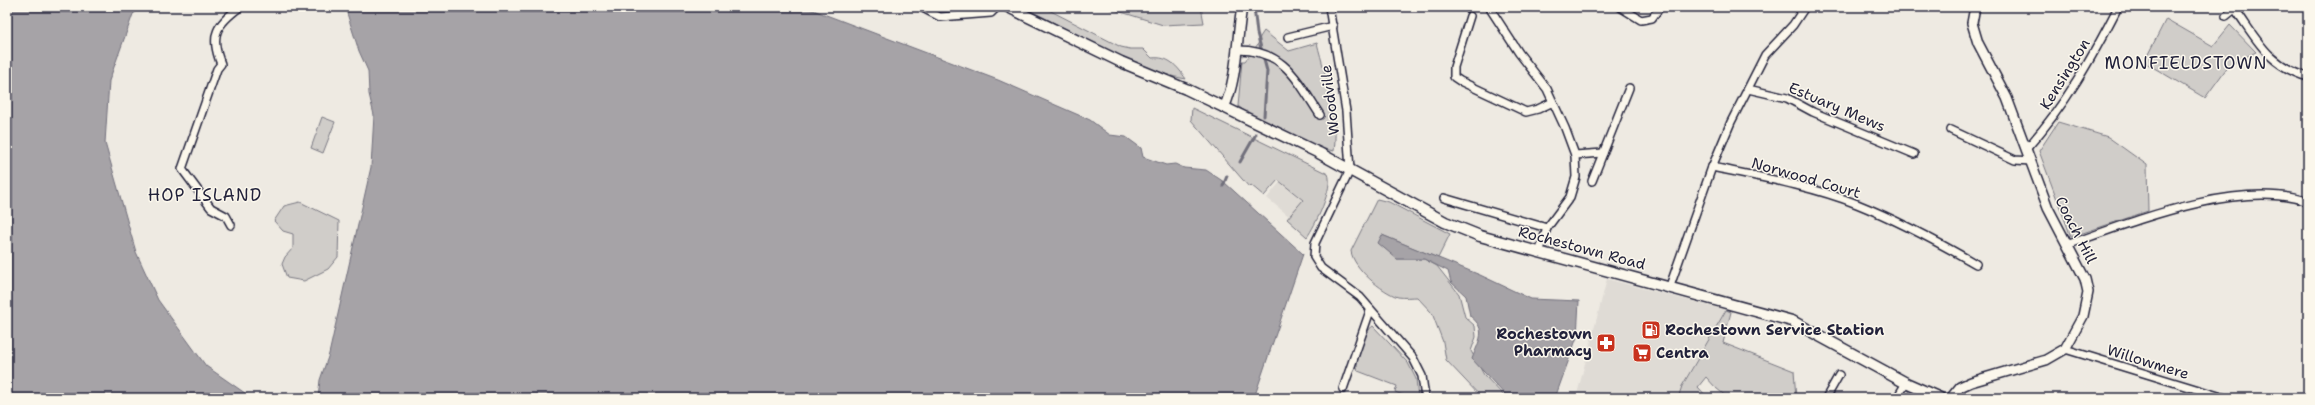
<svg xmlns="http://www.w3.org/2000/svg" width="2315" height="405" font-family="'Shantell Sans',sans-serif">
<rect width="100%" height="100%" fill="#eeeae2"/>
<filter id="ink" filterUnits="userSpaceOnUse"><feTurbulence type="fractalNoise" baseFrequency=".025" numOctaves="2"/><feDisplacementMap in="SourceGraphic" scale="8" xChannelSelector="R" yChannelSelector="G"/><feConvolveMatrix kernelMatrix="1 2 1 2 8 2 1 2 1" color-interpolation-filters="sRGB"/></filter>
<g filter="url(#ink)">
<g fill="#dfdbd5">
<polygon points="1280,182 1303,201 1290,217 1267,198"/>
<polygon points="1607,279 1726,310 1683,383 1678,398 1576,398"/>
</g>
<g fill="#d0cdc9" stroke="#797882">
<path d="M1022 7H1043L1121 47 1130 49H1143L1152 58C1169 56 1177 66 1186 79 1126 69 1076 31 1022 7Z"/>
<polygon points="1105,7 1201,7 1204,23 1163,25"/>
<polygon points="2166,19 2213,46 2230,25 2256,52 2229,65 2205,98 2144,62"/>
<path d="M1264 31 1289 51 1317 43C1326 79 1339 114 1334 151L1315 147 1247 113 1238 106 1242 61H1245L1258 44 1260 37Z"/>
<path d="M1192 108 1328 174C1334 187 1315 226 1307 237L1287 219 1303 200 1278 180 1264 196 1251 185 1249 187 1191 120Z"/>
<polygon points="322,117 335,122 323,153 311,148"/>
<polygon points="2058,122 2108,137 2147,165 2148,211 2071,237 2039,151"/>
<path d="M1377 199 1389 202 1450 234 1438 258 1382 235 1397 259H1424L1437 266 1459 294 1465 317 1475 326 1476 337 1471 351 1484 375 1506 398H1482L1446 360 1443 342 1432 313 1417 297C1411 297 1404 298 1398 297 1382 292 1353 268 1351 251Z"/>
<polygon points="300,202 339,221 338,257 328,269 304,281 287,278 282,264 285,257 293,248 293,234 283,231 274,221 284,206"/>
<polygon points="1726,310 1731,312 1723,343 1794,371 1796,398 1728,398 1716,388 1706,377 1698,387 1708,398 1678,398 1682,386"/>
<path d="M1373 326 1408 363 1416 379 1418 398H1411L1395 392 1397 386 1358 371C1354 363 1365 330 1373 326Z"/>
</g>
<g fill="#a6a3a7" stroke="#716f7c">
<polygon points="7,7 142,7 133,14 109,81 105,143 136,252 158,300 206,366 252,398 7,398"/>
<polygon points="345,7 805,7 998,80 1090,120 1110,135 1126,137 1141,148 1143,157 1166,165 1175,164 1184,168 1206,170 1224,182 1303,254 1254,398 318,398 320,380 329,354 371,167 374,115 369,94 368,71 359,51"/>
<path d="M1382 235 1480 275 1531 299 1579 301 1577 337 1555 398H1508L1472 359C1479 340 1488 330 1470 316L1466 296 1451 282 1448 271 1424 259H1397L1378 243Z"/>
</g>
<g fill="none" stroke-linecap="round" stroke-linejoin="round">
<g stroke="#716f7c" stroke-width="3">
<polyline points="1254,7 1257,33 1267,71 1264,116"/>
<polyline points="1240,162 1256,134"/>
<polyline points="1223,186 1227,176"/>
</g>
<defs>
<g id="minor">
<polyline points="921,7 940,17 991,13 997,7"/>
<polyline points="1329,7 1346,111 1350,170 1315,243 1314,257 1321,268 1360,297 1413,358 1422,376 1425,398"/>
<polyline points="1489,7 1519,53 1547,89 1565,128 1575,155 1576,177 1570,197 1547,228 1539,253"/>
<polyline points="1620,7 1641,20 1652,18 1660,7"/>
<path d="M2235 9C2258 41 2268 65 2308 77"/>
<polyline points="1470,16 1454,67 1454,77 1460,81 1526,112 1538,109 1553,102"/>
<polyline points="2226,16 2237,7"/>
<polyline points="1288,37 1333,26"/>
<path d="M1236 50C1284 49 1297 80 1320 115"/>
<polyline points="1748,89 1787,98 1813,112 1914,154"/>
<polyline points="1951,130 2015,160 2031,161"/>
<path d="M2027 148C2065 106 2092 58 2118 7"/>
<polyline points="1575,155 1603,153"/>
<path d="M1712 167C1760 177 1811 186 1857 204 1897 220 1938 242 1976 264"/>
<polyline points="1592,181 1629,88"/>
<polyline points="1444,198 1547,228"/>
<path d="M231 225 226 216 211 208 182 169 217 69 221 64C209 35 217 24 240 7"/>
<path d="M2067 245C2132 222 2240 178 2308 202"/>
<polyline points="1670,286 1712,167 1731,122 1765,55 1793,25 1805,7"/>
<polyline points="2065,349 2225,398"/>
<polyline points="1343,389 1370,311"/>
<polyline points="1826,398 1839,375"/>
<polyline points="1897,398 1906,383"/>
</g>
<g id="tertiary">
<path d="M1224 108C1238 77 1236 41 1242 7"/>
<polyline points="1951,398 1960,387 1971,382 2046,360 2065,349 2083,316 2088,292 2085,279 2048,208 2007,98 1978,43 1972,23 1975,7"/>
</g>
<polyline id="secondary" points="1008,7 1121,62 1186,89 1319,153 1445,222 1480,236 1792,321 1906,383 1940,398"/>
</defs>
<use href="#minor" stroke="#22223b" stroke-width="10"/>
<use href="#tertiary" stroke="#22223b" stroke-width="12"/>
<use href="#secondary" stroke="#22223b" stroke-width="13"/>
<use href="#minor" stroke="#fbf7ec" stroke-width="7"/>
<use href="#tertiary" stroke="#fbf7ec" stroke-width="9"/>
<use href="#secondary" stroke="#fbf7ec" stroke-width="10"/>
</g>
</g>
<defs>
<symbol id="fuel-square" viewBox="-11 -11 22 22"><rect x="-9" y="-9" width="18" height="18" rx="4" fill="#c8321e" stroke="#fbf7ec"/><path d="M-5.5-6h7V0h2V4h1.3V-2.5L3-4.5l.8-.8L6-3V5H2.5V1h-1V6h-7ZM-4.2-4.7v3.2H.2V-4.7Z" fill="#fff"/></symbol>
<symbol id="pharmacy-square" viewBox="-11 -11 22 22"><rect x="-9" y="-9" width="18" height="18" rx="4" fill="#c8321e" stroke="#fbf7ec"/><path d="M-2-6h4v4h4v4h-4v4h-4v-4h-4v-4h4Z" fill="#fff"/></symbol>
<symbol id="supermarket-square" viewBox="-11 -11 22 22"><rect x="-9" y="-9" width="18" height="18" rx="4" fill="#c8321e" stroke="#fbf7ec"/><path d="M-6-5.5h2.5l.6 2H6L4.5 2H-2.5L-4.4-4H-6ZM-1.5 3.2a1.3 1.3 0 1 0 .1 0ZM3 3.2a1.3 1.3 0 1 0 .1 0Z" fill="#fff"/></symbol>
</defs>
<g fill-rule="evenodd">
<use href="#fuel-square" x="1640" y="319" width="22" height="22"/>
<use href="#pharmacy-square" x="1595" y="332" width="22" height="22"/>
<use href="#supermarket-square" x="1631" y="342" width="22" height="22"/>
</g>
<g text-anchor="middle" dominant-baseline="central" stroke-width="3" stroke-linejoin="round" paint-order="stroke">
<g font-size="15" fill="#22223b" stroke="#fbf7ec">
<text transform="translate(2065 74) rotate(-58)">Kensington</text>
<text transform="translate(1330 100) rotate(-97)">Woodville</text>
<text transform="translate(1837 107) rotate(23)">Estuary Mews</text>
<text transform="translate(1806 178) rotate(16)">Norwood Court</text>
<text transform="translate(2076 230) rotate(63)">Coach Hill</text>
<text transform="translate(1582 248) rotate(15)">Rochestown Road</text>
<text transform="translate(2148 362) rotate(17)">Willowmere</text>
</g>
<g font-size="15" font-weight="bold" fill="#22223b" stroke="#fbf7ec" text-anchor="start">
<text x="1665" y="330">Rochestown Service Station</text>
<text x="1592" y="334" text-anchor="end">Rochestown<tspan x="1592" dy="17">Pharmacy</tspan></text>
<text x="1656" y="353">Centra</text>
</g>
<g font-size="17" letter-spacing="1" fill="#22223b" stroke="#fbf7ec">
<text x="2186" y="63">MONFIELDSTOWN</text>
<text x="205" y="195">HOP ISLAND</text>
</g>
</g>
<rect width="2315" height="405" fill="none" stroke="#fbf7ec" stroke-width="24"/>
<rect x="12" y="12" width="2291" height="381" fill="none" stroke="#22223b" stroke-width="1.5" filter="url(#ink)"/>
</svg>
